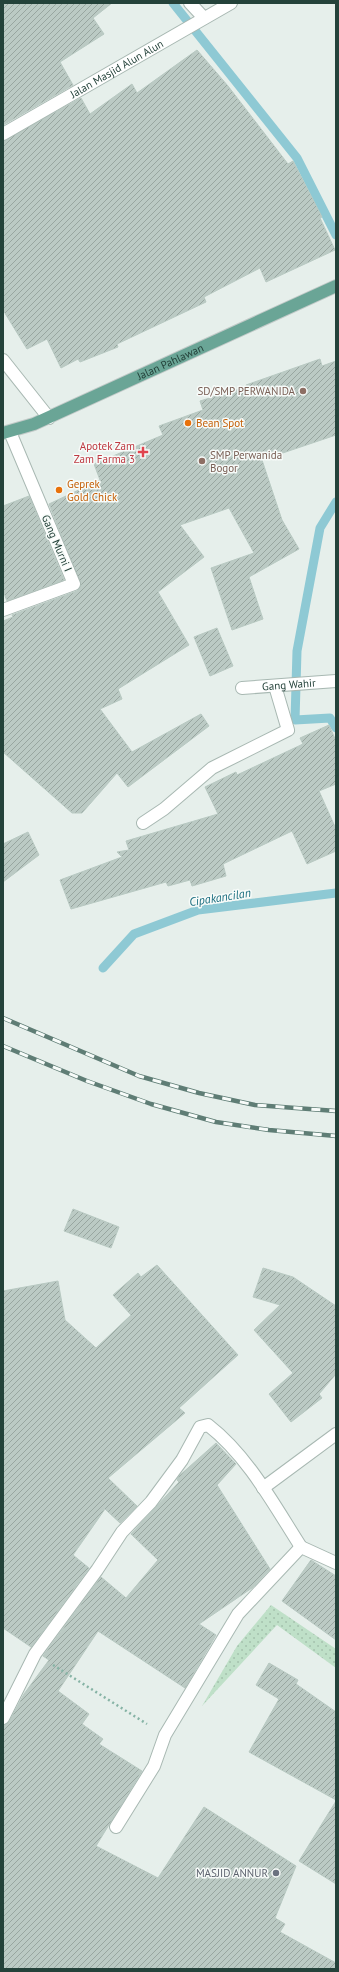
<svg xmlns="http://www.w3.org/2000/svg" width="339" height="1972" font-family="'PT Sans',sans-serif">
<defs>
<pattern id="grass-dots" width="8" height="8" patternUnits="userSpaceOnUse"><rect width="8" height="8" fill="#bfe0c8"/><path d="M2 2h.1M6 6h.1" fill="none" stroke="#a4c1ad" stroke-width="1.8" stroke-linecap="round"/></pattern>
<pattern id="building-hatch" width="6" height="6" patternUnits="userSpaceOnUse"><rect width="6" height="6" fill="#bbcac4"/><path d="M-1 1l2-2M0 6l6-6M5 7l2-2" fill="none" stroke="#98a6a0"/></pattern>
</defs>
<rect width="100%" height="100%" fill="#e6efeb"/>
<polygon fill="url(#grass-dots)" points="271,1605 336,1649 336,1668 277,1625 202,1706 237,1646"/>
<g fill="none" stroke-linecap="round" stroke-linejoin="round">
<g stroke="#8ec9d4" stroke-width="9">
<polyline points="173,3 297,158 336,235"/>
<polyline points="336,502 320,528 297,651 295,720 330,718 336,728"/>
<polyline points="103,968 134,934 198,910 336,893"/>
</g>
</g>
<g fill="url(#building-hatch)" stroke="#b8c9c2">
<polygon points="3,3 112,3 93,18 104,34 60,62 73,85 3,125"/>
<polygon points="197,50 228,86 288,164 293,161 322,217 320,218 335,250 266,282 260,268 204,297 206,302 117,344 118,347 80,362 78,359 61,368 47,339 27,349 3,310 3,141 81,98 90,114 132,84 137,93"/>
<polygon points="320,359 322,366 336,361 336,435 262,460 282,520 299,549 249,577 263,619 232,630 211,568 254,553 229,508 180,525 204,557 158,592 189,645 118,689 122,699 100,709 132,752 201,714 209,726 128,787 117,773 82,813 72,813 3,752 3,621 13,617 12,615 77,591 81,585 49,504 100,480 94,464 163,435 159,426 203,410 200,401 246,387 246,385"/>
<polygon points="29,496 64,580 7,601 3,591 3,506"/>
<polygon points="217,628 233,666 210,676 194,637"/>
<polygon points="329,725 336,741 336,784 319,791 336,829 336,851 307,864 292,831 223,864 226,876 192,886 190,880 168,886 166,882 71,909 60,880 122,857 117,852 129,850 126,841 218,814 205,787 236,772 237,775 303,744 300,738"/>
<polygon points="28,832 39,855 3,882 3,844"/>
<polygon points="73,1209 119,1227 111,1248 64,1231"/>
<polygon points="157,1265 238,1355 179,1408 185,1413 108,1478 137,1506 120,1523 105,1509 73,1555 89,1568 31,1647 3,1628 3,1291 58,1281 65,1320 96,1348 131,1315 113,1295 138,1273 141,1277"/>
<polygon points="263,1268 293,1277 336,1306 336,1374 319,1394 322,1398 291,1422 269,1394 293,1373 254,1330 280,1305 253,1297"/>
<polygon points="216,1443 236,1464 217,1485 270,1569 252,1588 199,1624 216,1635 185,1688 98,1631 58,1691 89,1714 82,1724 103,1739 99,1744 142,1771 96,1846 158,1878 204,1807 296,1866 275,1918 285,1924 280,1932 336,1963 336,1969 3,1969 3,1725 9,1722 24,1694 49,1660 43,1656 101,1577 126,1598 158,1560 131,1534 179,1482 177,1480 179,1476"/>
<polygon points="311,1560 336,1576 336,1640 282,1601"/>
<polygon points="269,1663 298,1680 296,1684 336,1712 336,1800 249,1752 279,1699 256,1685"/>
<polygon points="336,1801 336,1884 299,1861"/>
</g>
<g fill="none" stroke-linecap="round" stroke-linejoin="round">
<defs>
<polyline id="service" points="190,3 204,18"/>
<g id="minor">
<path id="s1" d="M3 134 231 3"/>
<polyline points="3,360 49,418"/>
<polyline points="3,610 74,584 10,432"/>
<path id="s2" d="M242 688 336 681"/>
<polyline points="143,823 164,809 212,768 288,730 275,686"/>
<polyline points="263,1488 336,1434"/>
<path d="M3 1718 35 1654 97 1570 122 1532 151 1502 182 1460 200 1427 208 1425C248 1456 274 1505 301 1547"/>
<polyline points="116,1827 154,1766 165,1735 238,1614 301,1547 336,1563"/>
</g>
<g id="primary">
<path id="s3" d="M3 433 34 424 336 286"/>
</g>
</defs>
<use href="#service" stroke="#a8b8b2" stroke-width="14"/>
<use href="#minor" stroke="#a8b8b2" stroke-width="14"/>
<use href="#primary" stroke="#c2cac8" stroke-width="14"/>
<polyline stroke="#86b3a5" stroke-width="2.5" stroke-dasharray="2 3" stroke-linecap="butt" points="53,1665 147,1724"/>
<use href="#service" stroke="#fff" stroke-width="12"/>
<use href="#minor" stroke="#fff" stroke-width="12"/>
<use href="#primary" stroke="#6aa596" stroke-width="12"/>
<defs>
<g id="rail">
<polyline points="3,1018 139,1076 199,1093 255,1105 336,1111"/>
<polyline points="3,1046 87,1081 151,1104 216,1122 269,1130 336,1136"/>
</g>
</defs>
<use href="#rail" stroke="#5f7d75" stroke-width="4.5"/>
<use href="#rail" stroke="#f7fbf9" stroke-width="3" stroke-dasharray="9" stroke-linecap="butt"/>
</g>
<g fill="#8d6e63" stroke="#f7fbf9" stroke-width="1.5">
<circle cx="303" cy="391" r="4"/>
<circle cx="202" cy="461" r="4"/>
</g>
<g fill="#e8710a" stroke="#f7fbf9" stroke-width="1.5">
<circle cx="188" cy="423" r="4"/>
<circle cx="59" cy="490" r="4"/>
</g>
<path fill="#e0444e" stroke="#f7fbf9" stroke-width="1.5" d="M141 446h4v4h4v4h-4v4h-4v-4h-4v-4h4z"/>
<circle fill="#6b7280" stroke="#f7fbf9" stroke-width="1.5" cx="276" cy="1873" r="4"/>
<g text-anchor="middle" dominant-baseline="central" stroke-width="3" stroke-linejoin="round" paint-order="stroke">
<g font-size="11" fill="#24423a" stroke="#f7fbf9">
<text stroke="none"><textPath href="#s1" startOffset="131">Jalan Masjid Alun Alun</textPath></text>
<text stroke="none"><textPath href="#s3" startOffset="182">Jalan Pahlawan</textPath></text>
<text transform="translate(57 543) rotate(67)">Gang Murni I</text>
<text stroke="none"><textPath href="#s2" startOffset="47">Gang Wahir</textPath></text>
</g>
<g font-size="11" fill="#785e54" stroke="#f7fbf9" text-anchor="end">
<text x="295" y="391">SD/SMP PERWANIDA</text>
<text x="210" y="455" text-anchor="start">SMP Perwanida<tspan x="210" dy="13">Bogor</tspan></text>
</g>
<g font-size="11" fill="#c56008" stroke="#f7fbf9" text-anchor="start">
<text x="196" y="423">Bean Spot</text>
<text x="67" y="484">Geprek<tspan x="67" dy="13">Gold Chick</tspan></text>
</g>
<g font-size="11" fill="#be3a42" stroke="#f7fbf9" text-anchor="end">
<text x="135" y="446">Apotek Zam<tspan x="135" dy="13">Zam Farma 3</tspan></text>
</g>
<g font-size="11" fill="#5b616d" stroke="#f7fbf9" text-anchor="end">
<text x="268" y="1873">MASJID ANNUR</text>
</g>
<g font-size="12" font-style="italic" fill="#1c6f80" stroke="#f7fbf9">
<text transform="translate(220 897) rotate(-9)">Cipakancilan</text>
</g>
</g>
<rect width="339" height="1972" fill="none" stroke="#24423a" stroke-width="8"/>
</svg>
